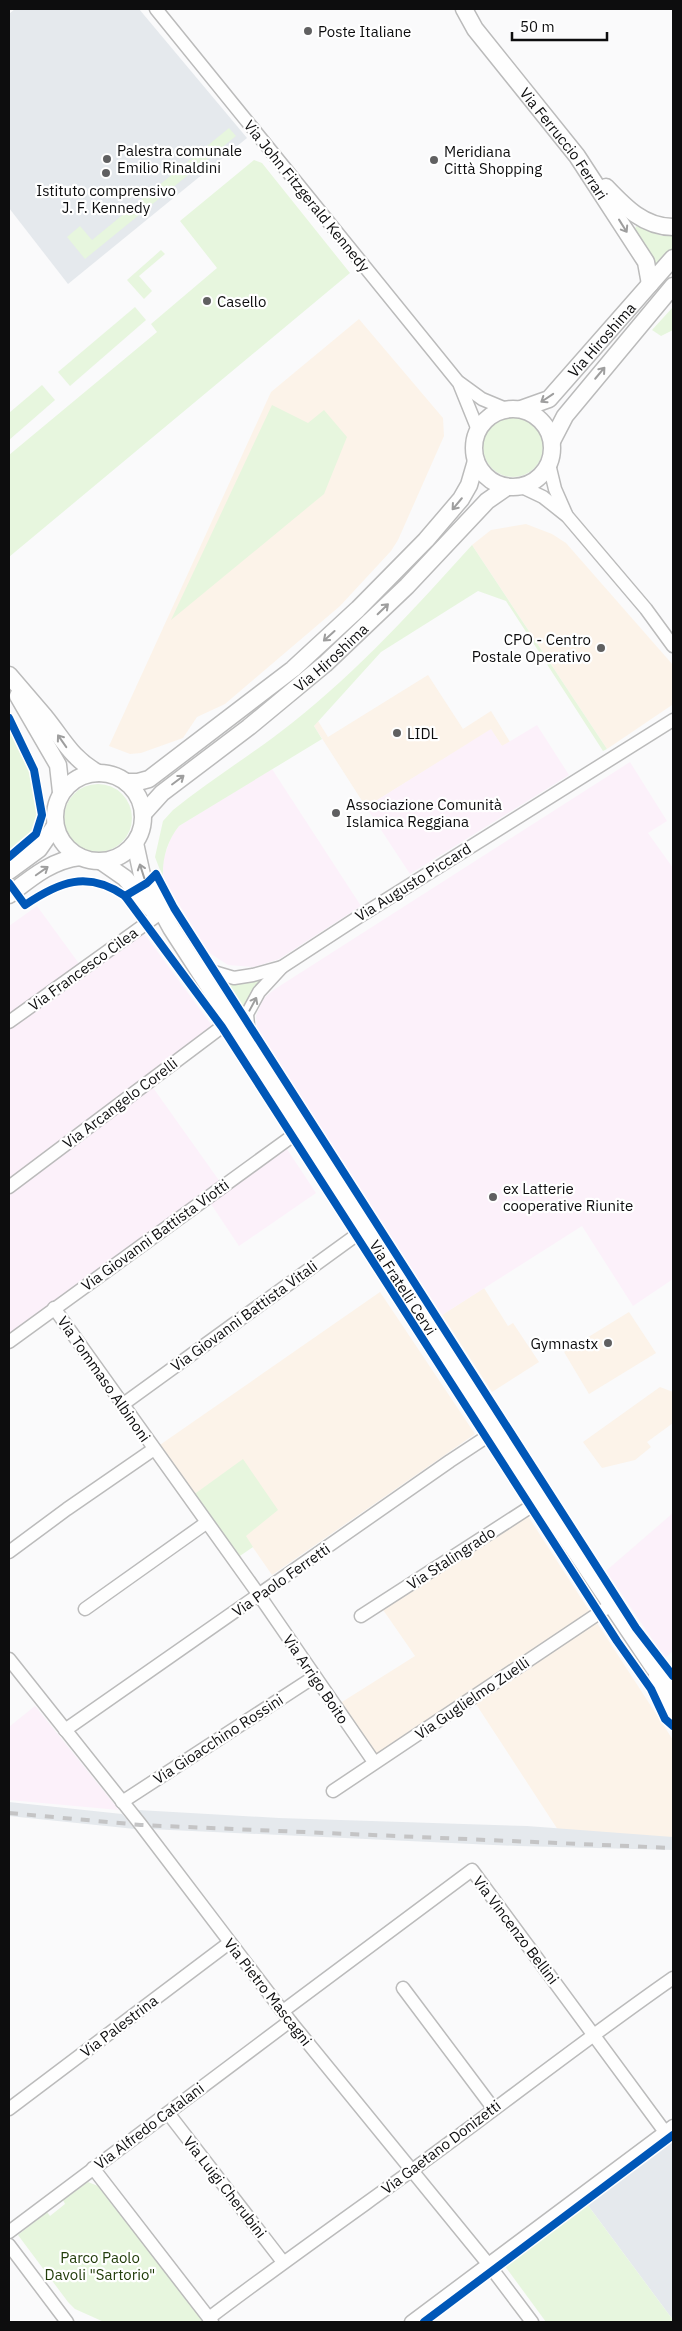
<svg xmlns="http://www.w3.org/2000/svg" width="682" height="2331" font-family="'IBM Plex Sans',sans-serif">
<rect width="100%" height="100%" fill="#fafafb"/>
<g fill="#fcf3e9">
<polygon points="359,319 443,418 444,436 398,540 391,551 340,606 225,704 197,717 183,738 141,753 130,754 109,746 271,392"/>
<polygon points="526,524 552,534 566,543 673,665 672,705 607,749 472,545 491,530"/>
<polygon points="428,675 463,729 491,711 510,742 502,746 491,730 366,807 314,726 318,721 328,737"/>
<polygon points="484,1288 508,1326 513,1323 539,1362 492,1392 442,1315"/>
<polygon points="380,1292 475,1434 272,1575 245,1536 243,1460 189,1498 154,1449"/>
<polygon points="629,1312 656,1353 589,1394 564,1352"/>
<polygon points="660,1387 673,1392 673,1423 647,1442 651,1447 635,1460 602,1468 583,1442"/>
<polygon points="524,1510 673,1740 673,1839 560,1833 472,1698 374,1762 334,1707 415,1656 379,1604"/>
</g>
<g fill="#fcf1fa">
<polygon points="537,725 569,775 410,874 366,807 491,729 502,746"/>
<polygon points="630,762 667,821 648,833 673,868 673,1279 633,1306 582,1226 442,1315 257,1029 256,1016 260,1006 265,997 275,989"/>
<polygon points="272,769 361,906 279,959 254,967 228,965 208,952 163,878 162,863 172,835 179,826"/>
<polygon points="37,906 83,969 140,928 216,1031 149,1082 223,1186 283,1143 316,1193 239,1246 207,1198 9,1342 9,926"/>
<polygon points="673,1513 673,1651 665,1658 606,1571"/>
<polygon points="35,1706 119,1810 9,1800 9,1727"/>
</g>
<g fill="#e5e9ed">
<polygon points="15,9 139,9 247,138 68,284 9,208 9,14"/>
<polygon points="9,1802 122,1814 135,1829 9,1816"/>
<polygon points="138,1810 279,1818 527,1826 673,1837 673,1850 518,1846 149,1829 135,1813"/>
<polygon points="673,2127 673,2320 581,2196"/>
</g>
<g fill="#e7f6de">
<polygon points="229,128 236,136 85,259 67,237 80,226 92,240"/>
<polygon points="254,160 262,163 350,273 9,557 9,455 157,332 151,324 217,268 180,221"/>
<path d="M636 226 662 236 673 235V253L653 276C653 257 645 244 635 229Z"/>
<polygon points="161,250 165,254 139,276 152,291 144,299 127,280"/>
<polygon points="135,307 146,320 70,386 58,372"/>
<polygon points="673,307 673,330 661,336 652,330"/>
<polygon points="42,385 55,400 9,440 9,413"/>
<polygon points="272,405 308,423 324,410 347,437 324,494 171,620"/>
<circle cx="513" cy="447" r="30"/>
<path d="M472 545 607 749 603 751 506 601 478 591 381 652 314 726 322 739 179 826C167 841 162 859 163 878L155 857 163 821 173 810C211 779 253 754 292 723 359 670 415 608 472 545Z"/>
<polygon points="9,718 34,770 42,815 36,834 9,857"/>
<circle cx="98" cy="818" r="34"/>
<polygon points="282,967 248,1021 216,972 234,978"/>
<polygon points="243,1459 278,1510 246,1536 253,1547 234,1560 189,1498"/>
<polygon points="88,2182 98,2186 204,2322 104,2322 75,2309 68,2302 18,2235 47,2212 50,2216 65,2204 63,2200"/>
<polygon points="581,2196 673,2320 673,2322 546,2322 499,2258"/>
</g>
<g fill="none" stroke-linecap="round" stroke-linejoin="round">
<defs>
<g id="minor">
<polyline points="156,9 459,383 478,430"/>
<polyline points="460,383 482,399 506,409"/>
<polyline points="549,464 555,489 566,514"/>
<polyline points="522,487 543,497 567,516 646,609 673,646"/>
<polyline points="197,967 234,978 253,975 282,967"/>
<polyline points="9,1022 158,915"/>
<polyline points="250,1049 247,1014 259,992 282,967 357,918 673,720"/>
<polyline points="9,1187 231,1020"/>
<polyline points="54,1308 259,1595 374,1762"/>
<polyline points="9,1342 302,1129"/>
<polyline points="122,1405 366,1228"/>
<polyline points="9,1552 67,1509 154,1449"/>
<polyline points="85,1609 206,1523"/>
<polyline points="361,1616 541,1500"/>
<polyline points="9,1659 141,1825 290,2021 489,2265 532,2322"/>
<polyline points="65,1730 450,1461 497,1430"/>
<polyline points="333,1791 611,1605"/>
<polyline points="122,1802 314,1677"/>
<polyline points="403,1988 493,2108"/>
<polyline points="283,2011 472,1870 665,2132"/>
<polyline points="9,2109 229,1943"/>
<polyline points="168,2113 283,2262"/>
<polyline points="93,2168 212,2322"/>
<polyline points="9,2232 290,2021"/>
<polyline points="9,2245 67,2322"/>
<path d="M209 2318C275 2268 343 2220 411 2171 499 2107 584 2040 673 1978"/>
<polyline points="411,2322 673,2126"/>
</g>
<g id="major">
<path id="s1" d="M464 9 475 29 577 156 646 262 650 284"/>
<path d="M606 187C625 207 644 227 673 227"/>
<circle cx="513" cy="448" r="39"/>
<path id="s2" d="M521 409 549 399 673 258"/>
<polyline points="552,441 565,416 673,286"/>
<path d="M9 675C21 689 33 703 45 717 63 739 71 758 98 773"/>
<polyline points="18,696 58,765 61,792"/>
<circle cx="99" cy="817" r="44"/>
<polyline points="126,782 138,782 149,779 293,669 358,609 426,540 461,499 469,485 476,461"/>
<path id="s3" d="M143 814 162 793 249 727 325 664 407 586 487 501 507 487"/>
<path id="s4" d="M135 843 142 875 171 928 541 1500 654 1668 673 1688"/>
<polyline points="102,862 125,878 155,913"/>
<polyline points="9,871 39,849 55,826"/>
<path d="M9 895C31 878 52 860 80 857"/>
<polyline points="657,1675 673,1716"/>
</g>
</defs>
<use href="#minor" stroke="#bbb" stroke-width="15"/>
<use href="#major" stroke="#bbb" stroke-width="19"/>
<use href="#minor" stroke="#fefefe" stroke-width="12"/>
<use href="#major" stroke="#fefefe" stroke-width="16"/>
<polyline stroke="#c4c4c5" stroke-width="4" stroke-dasharray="9 9" stroke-linecap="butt" points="9,1813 141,1825 673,1848"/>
<defs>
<g id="cycleway">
<polyline points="9,718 34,770 42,815 36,834 9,857"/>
<path d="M9 883 25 905C59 882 87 870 125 896L222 1027 617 1641 651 1689 665 1719 673 1726"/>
<polyline points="125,896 147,883 156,874 174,908 636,1628 673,1676"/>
<polyline points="424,2322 673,2135"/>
</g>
</defs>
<use href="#cycleway" stroke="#fff" stroke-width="11"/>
<use href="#cycleway" stroke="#0057b8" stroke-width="8"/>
</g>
<defs><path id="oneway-shaft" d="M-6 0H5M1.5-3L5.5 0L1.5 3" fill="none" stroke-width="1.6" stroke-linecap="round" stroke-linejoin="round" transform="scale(1.25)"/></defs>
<g stroke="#9e9e9e">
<use href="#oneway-shaft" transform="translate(623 226) rotate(58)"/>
<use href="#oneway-shaft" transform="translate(600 373) rotate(-50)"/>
<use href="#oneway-shaft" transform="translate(547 398) rotate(146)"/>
<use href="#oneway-shaft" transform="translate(457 504) rotate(130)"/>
<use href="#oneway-shaft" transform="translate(383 609) rotate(-44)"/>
<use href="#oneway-shaft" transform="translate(329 636) rotate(138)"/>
<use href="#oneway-shaft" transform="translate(62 741) rotate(-125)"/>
<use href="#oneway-shaft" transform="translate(178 780) rotate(-37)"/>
<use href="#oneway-shaft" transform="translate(42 871) rotate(-35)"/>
<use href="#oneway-shaft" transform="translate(142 871) rotate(-108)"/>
<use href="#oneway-shaft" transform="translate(253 1004) rotate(-62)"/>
</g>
<g fill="#606061" stroke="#fff" stroke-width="2">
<circle cx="308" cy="31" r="5"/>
<circle cx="107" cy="159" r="5"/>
<circle cx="434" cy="160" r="5"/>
<circle cx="106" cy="173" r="5"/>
<circle cx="207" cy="301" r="5"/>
<circle cx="601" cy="648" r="5"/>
<circle cx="397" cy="733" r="5"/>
<circle cx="336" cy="813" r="5"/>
<circle cx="493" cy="1197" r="5"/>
<circle cx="608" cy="1343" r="5"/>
</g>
<g text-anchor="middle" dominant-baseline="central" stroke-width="4.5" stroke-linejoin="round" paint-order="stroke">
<g font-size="15" fill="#0d0d0e" stroke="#fff" text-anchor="start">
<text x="318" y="31">Poste Italiane</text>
<text x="117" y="150">Palestra comunale<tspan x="117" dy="17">Emilio Rinaldini</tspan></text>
<text x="444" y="151">Meridiana<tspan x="444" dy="17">Città Shopping</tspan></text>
<text x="106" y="190" text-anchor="middle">Istituto comprensivo<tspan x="106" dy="17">J. F. Kennedy</tspan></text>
<text x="217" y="301">Casello</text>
<text x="591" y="639" text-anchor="end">CPO - Centro<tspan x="591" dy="17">Postale Operativo</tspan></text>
<text x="407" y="733">LIDL</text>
<text x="346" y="804">Associazione Comunità<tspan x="346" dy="17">Islamica Reggiana</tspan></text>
<text x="503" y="1188">ex Latterie<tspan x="503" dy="17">cooperative Riunite</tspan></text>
<text x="598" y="1343" text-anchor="end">Gymnastx</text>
</g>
<g font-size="15" fill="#0d0d0e" stroke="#fff">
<text stroke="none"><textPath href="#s1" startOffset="168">Via Ferruccio Ferrari</textPath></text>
<text transform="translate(307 196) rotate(51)">Via John Fitzgerald Kennedy</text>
<text stroke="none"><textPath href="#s2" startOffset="109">Via Hiroshima</textPath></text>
<text stroke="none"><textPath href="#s3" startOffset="245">Via Hiroshima</textPath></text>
<text transform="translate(413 882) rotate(-32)">Via Augusto Piccard</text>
<text transform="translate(83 969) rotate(-36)">Via Francesco Cilea</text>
<text transform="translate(120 1103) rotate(-37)">Via Arcangelo Corelli</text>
<text transform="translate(155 1235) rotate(-36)">Via Giovanni Battista Viotti</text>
<text stroke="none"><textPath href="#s4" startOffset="521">Via Fratelli Cervi</textPath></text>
<text transform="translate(244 1316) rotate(-36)">Via Giovanni Battista Vitali</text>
<text transform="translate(104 1379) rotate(55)">Via Tommaso Albinoni</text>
<text transform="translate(451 1558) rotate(-33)">Via Stalingrado</text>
<text transform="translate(281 1580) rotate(-35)">Via Paolo Ferretti</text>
<text transform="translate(316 1679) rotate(56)">Via Arrigo Boito</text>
<text transform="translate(472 1698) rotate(-34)">Via Guglielmo Zuelli</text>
<text transform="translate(218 1739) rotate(-33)">Via Gioacchino Rossini</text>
<text transform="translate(516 1930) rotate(53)">Via Vincenzo Bellini</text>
<text transform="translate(268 1992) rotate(52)">Via Pietro Mascagni</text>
<text transform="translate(119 2026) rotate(-37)">Via Palestrina</text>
<text transform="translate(149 2126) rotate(-37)">Via Alfredo Catalani</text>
<text transform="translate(441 2147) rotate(-37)">Via Gaetano Donizetti</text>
<text transform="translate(225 2187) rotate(52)">Via Luigi Cherubini</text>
</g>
<g font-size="15" fill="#223d0b" stroke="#fff">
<text x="100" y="2257">Parco Paolo<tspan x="100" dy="17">Davoli "Sartorio"</tspan></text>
</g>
</g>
<rect width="682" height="2331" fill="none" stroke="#0d0d0e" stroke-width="20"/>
<path d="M512 32v8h95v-8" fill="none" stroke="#0d0d0e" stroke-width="2.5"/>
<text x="520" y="32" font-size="15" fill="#0d0d0e" stroke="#ffffff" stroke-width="4" paint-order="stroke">50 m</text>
</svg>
